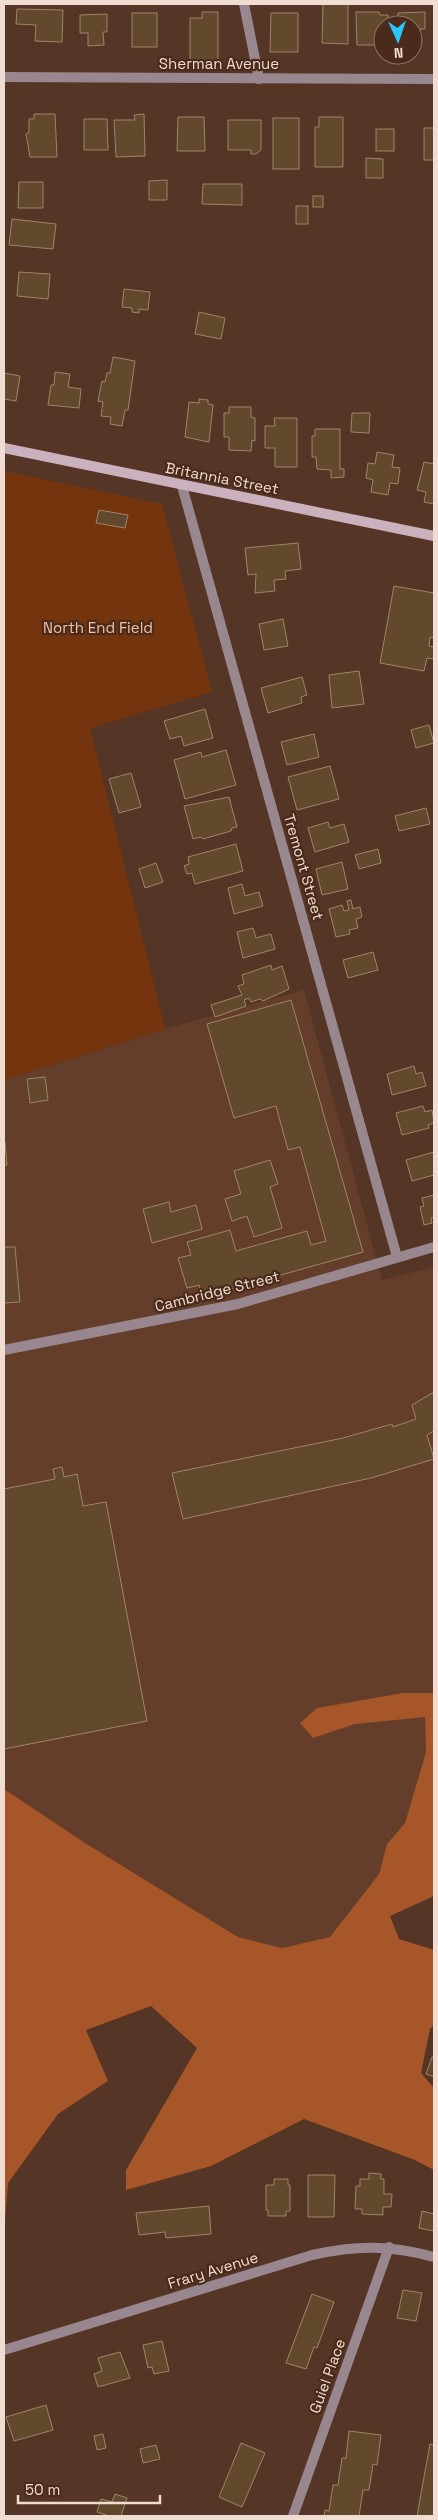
<svg xmlns="http://www.w3.org/2000/svg" width="438" height="2520" font-family="'Space Grotesk',sans-serif">
<rect width="100%" height="100%" fill="#553525"/>
<polygon fill="#643e2a" points="304,990 382,1280 434,1267 434,1701 425,1716 426,1752 405,1823 387,1844 379,1874 330,1937 282,1948 238,1937 85,1843 4,1789 4,1080 165,1029"/>
<polygon fill="#74350e" points="4,471 162,504 212,692 90,728 165,1029 4,1080"/>
<polygon fill="#a65629" points="403,1693 434,1693 434,1896 390,1916 399,1939 434,1950 434,2025 430,2029 421,2073 434,2088 434,2170 415,2160 304,2119 211,2166 126,2190 126,2170 197,2048 151,2006 86,2030 108,2081 58,2114 8,2183 4,2234 4,1789 85,1843 238,1937 282,1948 330,1937 379,1874 387,1844 405,1823 426,1752 425,1717 355,1724 313,1738 300,1723 317,1708"/>
<g fill="#62492e" stroke="#a08468">
<polygon points="323,4 348,4 348,44 322,43"/>
<polygon points="17,9 63,10 62,42 35,41 36,25 16,24"/>
<polygon points="202,12 218,12 218,61 190,61 190,18 202,18"/>
<polygon points="356,12 379,12 380,15 388,15 388,25 380,28 380,45 357,45"/>
<polygon points="425,12 425,29 420,29 421,44 413,45 413,25 398,25 398,13"/>
<rect x="132" y="13" width="25" height="34"/>
<polygon points="271,13 298,13 298,52 270,52"/>
<polygon points="107,14 107,32 103,32 104,45 88,46 88,33 80,33 80,15"/>
<polygon points="34,114 55,114 57,157 30,157 26,134 29,132 29,119 34,119"/>
<polygon points="144,114 145,156 116,157 114,120 135,120 134,115"/>
<polygon points="178,117 204,117 205,151 177,151"/>
<polygon points="319,117 343,117 343,167 315,167 315,127 319,127"/>
<rect x="273" y="118" width="26" height="51"/>
<polygon points="84,119 107,119 108,150 84,150"/>
<polygon points="228,120 261,120 261,150 256,154 251,154 251,150 228,150"/>
<rect x="424" y="128" width="10" height="32"/>
<rect x="376" y="129" width="18" height="22"/>
<polygon points="366,158 383,159 383,178 366,178"/>
<polygon points="167,180 167,200 149,200 149,181"/>
<polygon points="19,182 43,182 43,208 18,208"/>
<polygon points="203,184 242,184 242,205 202,204"/>
<rect x="313" y="196" width="10" height="11"/>
<rect x="296" y="206" width="12" height="18"/>
<polygon points="12,219 56,224 53,249 9,245"/>
<polygon points="19,272 50,274 48,299 17,296"/>
<polygon points="124,289 150,292 148,310 139,309 139,313 132,312 132,308 122,307"/>
<polygon points="199,312 225,318 221,339 195,334"/>
<polygon points="113,357 135,361 128,410 125,410 122,426 110,424 111,417 101,416 103,402 98,401 102,381 105,382 107,373 110,373"/>
<polygon points="55,372 70,374 68,387 81,389 79,408 48,405 51,385 54,385"/>
<polygon points="4,373 20,376 16,401 4,399"/>
<polygon points="199,399 208,400 208,404 213,405 209,442 185,437 189,402 199,403"/>
<polygon points="229,407 251,407 251,417 255,418 255,441 252,440 251,451 229,450 229,437 224,437 224,413 229,413"/>
<polygon points="352,413 370,413 369,433 351,432"/>
<polygon points="274,418 297,418 297,467 275,467 275,448 265,448 265,426 275,426"/>
<polygon points="315,429 340,429 340,469 344,469 344,477 331,478 331,470 317,469 316,457 312,457 312,436 315,436"/>
<polygon points="377,452 394,455 392,467 400,468 398,484 390,483 388,495 371,492 373,480 366,478 368,463 375,464"/>
<polygon points="424,462 434,464 434,504 424,502 426,492 417,490"/>
<polygon points="99,510 128,515 125,528 96,523"/>
<polygon points="298,543 301,569 285,571 286,579 274,580 275,591 255,593 256,574 248,575 245,548"/>
<polygon points="394,586 434,593 434,638 430,637 429,646 434,647 434,659 427,658 424,671 380,663"/>
<polygon points="283,619 288,646 264,650 259,624"/>
<polygon points="359,671 364,704 332,708 329,675"/>
<polygon points="302,677 307,695 301,697 302,703 268,713 261,688"/>
<polygon points="205,709 213,738 184,746 181,736 170,739 164,721"/>
<polygon points="429,725 434,743 416,748 411,730"/>
<polygon points="314,734 319,757 287,765 281,742"/>
<polygon points="226,750 236,785 185,799 174,760 201,752 202,757"/>
<polygon points="330,766 339,799 297,810 288,777"/>
<polygon points="131,773 141,807 119,813 109,779"/>
<polygon points="229,797 237,827 232,828 231,831 203,839 201,837 193,839 184,806"/>
<polygon points="426,808 430,824 399,831 395,816"/>
<polygon points="328,822 330,828 344,824 349,842 315,852 308,828"/>
<polygon points="236,844 243,871 195,884 192,873 187,874 184,866 189,864 188,857"/>
<polygon points="378,849 381,863 359,869 355,855"/>
<polygon points="342,862 348,889 322,895 316,869"/>
<polygon points="156,863 163,882 145,888 139,869"/>
<polygon points="242,884 245,896 259,892 263,906 234,914 228,888"/>
<polygon points="351,900 353,909 360,907 362,917 356,919 358,928 349,930 350,934 336,937 329,909 342,905 344,911 349,910 347,901"/>
<polygon points="253,928 256,938 271,934 275,949 243,958 237,932"/>
<polygon points="373,952 378,970 348,978 343,960"/>
<polygon points="271,965 272,970 282,966 289,989 263,1001 260,999 251,1002 249,998 244,1000 246,1006 215,1017 211,1005 242,995 238,986 244,984 242,975"/>
<polygon points="291,1000 363,1252 202,1297 199,1285 187,1288 178,1258 191,1255 187,1242 230,1230 236,1251 307,1231 311,1245 326,1241 300,1147 288,1150 276,1106 234,1118 207,1024"/>
<polygon points="414,1066 416,1074 422,1072 426,1086 392,1095 387,1074"/>
<polygon points="45,1077 48,1100 30,1103 27,1079"/>
<polygon points="423,1106 425,1112 432,1110 434,1123 428,1125 429,1128 402,1135 396,1113"/>
<polygon points="4,1142 5,1142 7,1165 4,1165"/>
<polygon points="434,1152 434,1175 412,1181 406,1160"/>
<polygon points="270,1160 278,1184 270,1187 282,1228 254,1237 247,1216 232,1221 225,1199 241,1194 234,1171"/>
<polygon points="434,1195 434,1217 431,1218 432,1223 424,1225 420,1207 424,1206 422,1198"/>
<polygon points="169,1202 171,1212 196,1205 202,1229 152,1243 143,1209"/>
<polygon points="4,1247 15,1247 20,1302 4,1303"/>
<polygon points="434,1392 434,1431 427,1435 434,1459 371,1478 183,1519 172,1473 343,1438 392,1424 393,1427 416,1419 412,1405"/>
<polygon points="62,1467 64,1477 77,1474 83,1506 106,1502 147,1721 4,1749 4,1489 55,1479 53,1469"/>
<polygon points="432,2057 434,2057 434,2077 426,2074"/>
<polygon points="369,2173 381,2174 381,2179 384,2179 384,2194 392,2194 391,2207 383,2207 383,2215 362,2214 362,2209 355,2209 356,2186 360,2186 360,2179 369,2179"/>
<polygon points="308,2175 335,2175 334,2217 308,2217"/>
<polygon points="274,2179 288,2179 288,2185 290,2185 290,2211 286,2211 286,2216 268,2216 268,2210 266,2210 266,2185 274,2185"/>
<polygon points="209,2206 211,2234 166,2238 165,2232 139,2235 136,2213"/>
<polygon points="422,2211 434,2214 434,2231 419,2228"/>
<polygon points="403,2290 422,2293 416,2321 397,2318"/>
<polygon points="312,2294 334,2302 317,2348 314,2347 306,2369 286,2363"/>
<polygon points="162,2341 169,2371 154,2374 152,2367 148,2368 143,2345"/>
<polygon points="120,2352 130,2378 98,2387 94,2374 102,2371 98,2358"/>
<polygon points="46,2405 53,2430 14,2441 6,2417"/>
<polygon points="349,2431 381,2435 377,2465 373,2464 369,2490 363,2490 359,2516 324,2516 325,2510 329,2511 333,2485 338,2485 342,2458 346,2458"/>
<polygon points="103,2434 106,2448 97,2450 94,2436"/>
<polygon points="241,2443 265,2453 242,2507 219,2497"/>
<polygon points="430,2444 434,2445 434,2516 417,2516"/>
<polygon points="156,2445 160,2459 143,2463 140,2449"/>
<polygon points="115,2494 127,2498 121,2516 109,2516 97,2512 101,2499 112,2502"/>
</g>
<g fill="none" stroke-linecap="round" stroke-linejoin="round">
<g stroke="#98878f" stroke-width="10">
<polyline points="244,4 259,79"/>
<polyline points="4,77 434,79"/>
<polyline points="182,486 397,1257"/>
<polyline points="4,1350 238,1304 434,1247"/>
<path d="M4 2350 312 2255C357 2245 390 2245 434 2257"/>
<polyline points="293,2516 389,2247"/>
</g>
<polyline stroke="#cbb0bd" stroke-width="10" points="4,448 434,536"/>
</g>
<g text-anchor="middle" dominant-baseline="central" stroke-width="4.5" stroke-linejoin="round" paint-order="stroke">
<g font-size="15" fill="#f1dcd2" stroke="#4a2b1b">
<text x="219" y="63">Sherman Avenue</text>
<text transform="translate(222 478) rotate(11)">Britannia Street</text>
<text transform="translate(304 867) rotate(74)">Tremont Street</text>
<text transform="translate(217 1291) rotate(-14)">Cambridge Street</text>
<text transform="translate(213 2270) rotate(-17)">Frary Avenue</text>
<text transform="translate(327 2376) rotate(-70)">Guiel Place</text>
</g>
<g font-size="15" fill="#f6c0a6" stroke="#4a2b1b">
<text x="98" y="627">North End Field</text>
</g>
</g>
<rect width="438" height="2520" fill="none" stroke="#f1dcd2" stroke-width="10"/>
<g transform="translate(398 40) rotate(177)"><circle r="24" fill="#4a2b1b" stroke="#8d7264"/>
<path d="M0-4L9 19L0 12L-9 19Z" fill="#27c8ff"/>
<text y="-8" font-size="14" font-weight="bold" text-anchor="middle" fill="#f1dcd2">N</text>
</g>
<path d="M18 2495v8h142v-8" fill="none" stroke="#f1dcd2" stroke-width="2.5"/>
<text x="25" y="2495" font-size="15" fill="#f1dcd2" stroke="#4a2b1b" stroke-width="4" paint-order="stroke">50 m</text>
</svg>
